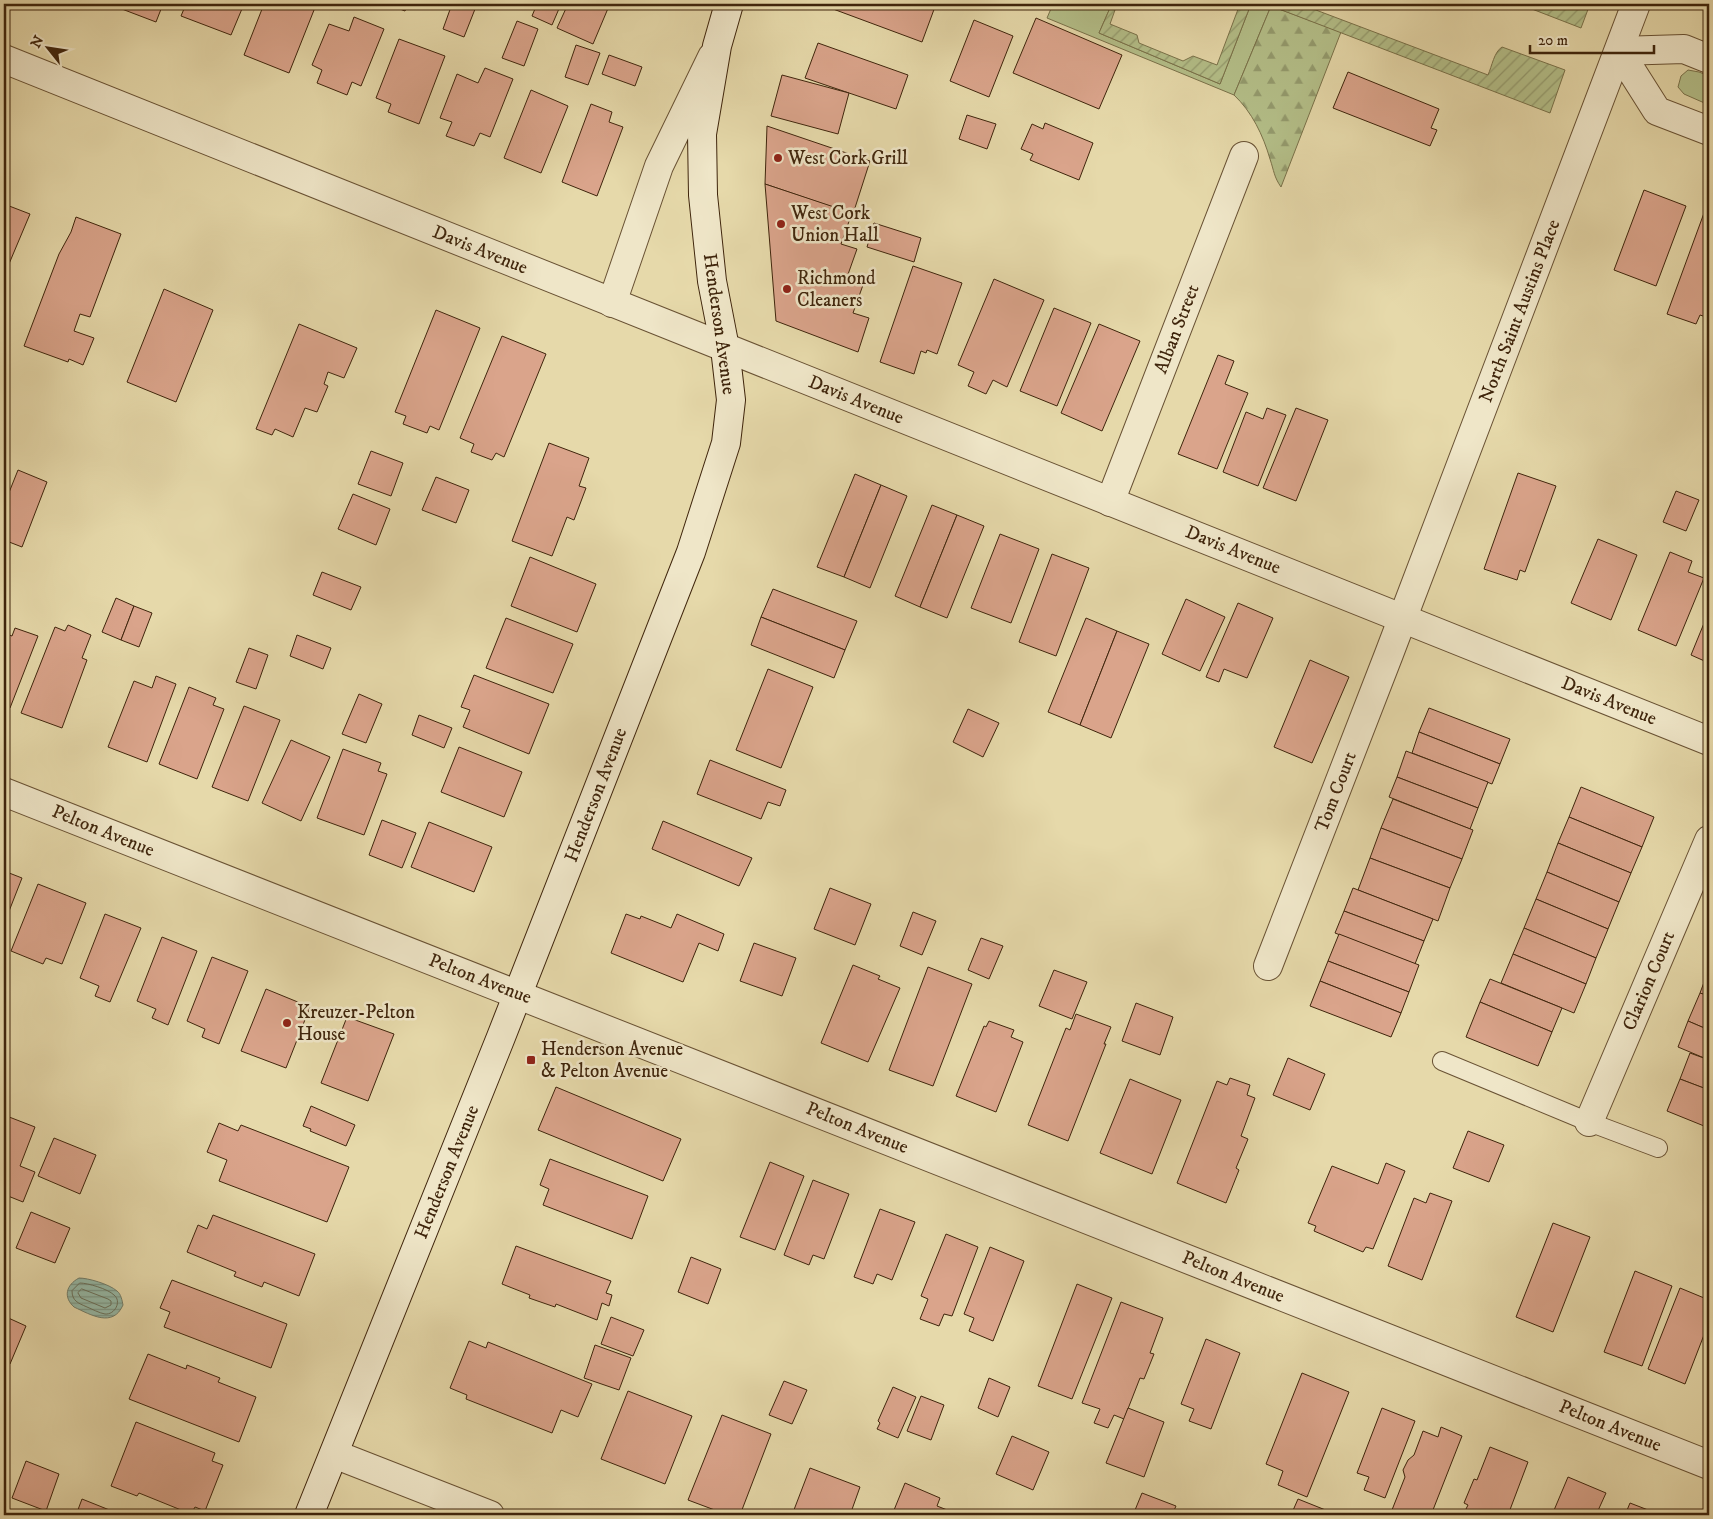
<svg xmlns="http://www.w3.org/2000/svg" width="1713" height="1519" font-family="'IM FELL DW Pica',serif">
<defs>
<pattern id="forest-firs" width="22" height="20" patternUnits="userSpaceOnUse" patternTransform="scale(1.25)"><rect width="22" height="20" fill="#b4bf89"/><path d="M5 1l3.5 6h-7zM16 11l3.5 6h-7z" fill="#949b6e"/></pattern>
<pattern id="garden-furrows" width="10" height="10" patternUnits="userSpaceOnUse" patternTransform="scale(1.25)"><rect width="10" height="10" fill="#b4bf89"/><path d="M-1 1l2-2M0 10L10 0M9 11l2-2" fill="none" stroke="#949b6e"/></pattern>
<pattern id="water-rules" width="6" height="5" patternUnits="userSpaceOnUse" patternTransform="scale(1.25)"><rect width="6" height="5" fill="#96baa8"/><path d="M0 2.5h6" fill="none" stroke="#7c9787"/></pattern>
</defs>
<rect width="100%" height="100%" fill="#e6d9aa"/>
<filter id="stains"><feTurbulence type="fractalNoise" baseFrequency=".004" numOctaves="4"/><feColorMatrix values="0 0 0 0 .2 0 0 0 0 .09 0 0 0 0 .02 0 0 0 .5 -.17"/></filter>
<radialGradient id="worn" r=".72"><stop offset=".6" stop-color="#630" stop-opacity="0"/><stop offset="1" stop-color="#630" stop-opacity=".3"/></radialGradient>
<g fill="#b4bf89" stroke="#7a724a">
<polygon points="1053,4 1099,4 1110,8 1099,33 1220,84 1251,4 1266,4 1271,6 1234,95 1047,18"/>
<polygon points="1688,70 1699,72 1709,76 1709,105 1684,94 1678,87 1681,76"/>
</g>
<path fill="url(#forest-firs)" stroke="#7a724a" d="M1271 6 1341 32 1281 187C1274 177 1274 171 1270 159 1263 135 1252 112 1234 95Z"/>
<g fill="url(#garden-furrows)" stroke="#7a724a">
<polygon points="1240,4 1251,4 1220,84 1099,33 1110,8 1115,10 1110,24 1137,35 1139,43 1183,61 1193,56 1217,65"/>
<path d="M1266 4H1300L1488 75C1492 66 1494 52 1502 47L1565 70 1550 113Z"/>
<polygon points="1519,4 1590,4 1581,28"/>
</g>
<path fill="url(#water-rules)" stroke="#737e6a" d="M79 1278C88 1278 109 1284 117 1291 121 1294 122 1300 123 1305 113 1328 91 1315 74 1307 63 1297 66 1285 79 1278Z"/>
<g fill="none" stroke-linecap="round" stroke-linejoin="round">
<g stroke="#6a705a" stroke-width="1">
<path d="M80 1283C88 1283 108 1289 114 1295 122 1301 115 1315 105 1314 99 1313 92 1309 87 1307 78 1303 72 1301 72 1291Z"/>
<polygon points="82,1289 108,1299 111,1301 111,1305 105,1308 81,1298 78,1293"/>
</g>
</g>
<g fill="#daa48b" stroke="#3f250c">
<polygon points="114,4 163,4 156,22 114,6"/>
<polygon points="186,4 244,4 231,35 181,16"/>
<polygon points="264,4 316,5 289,73 244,55"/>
<polygon points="387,4 408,4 405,11"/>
<polygon points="452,4 477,4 464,37 443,29"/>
<polygon points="537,4 561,4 552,25 532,16"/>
<polygon points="568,4 604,4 609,6 593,44 557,28"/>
<polygon points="826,4 936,4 922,42 825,6"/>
<polygon points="354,17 384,29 361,86 352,82 347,95 317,83 322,70 312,65 329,24 349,31"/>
<polygon points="1036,18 1122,55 1099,109 1013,73"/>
<polygon points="974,20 1013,36 989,97 950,81"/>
<polygon points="517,21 538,29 524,66 502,58"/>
<polygon points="399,39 445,56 419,124 388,112 391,104 376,98"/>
<polygon points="818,43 908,75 896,109 805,78"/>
<polygon points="576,45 600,53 588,85 565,77"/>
<polygon points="609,55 642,67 635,86 602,74"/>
<polygon points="485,68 513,79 490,137 480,133 474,146 446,136 452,122 440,118 457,74 478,83"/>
<polygon points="1348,72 1439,109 1431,128 1437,130 1430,146 1333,108"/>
<polygon points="782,75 849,93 838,134 771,116"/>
<polygon points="531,90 568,106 541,173 504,158"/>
<polygon points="591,104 612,112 609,122 623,127 597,196 562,182"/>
<polygon points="967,115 996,124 987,149 959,139"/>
<polygon points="1045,123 1093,143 1079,180 1030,160 1033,154 1021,149 1032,124 1043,129"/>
<polygon points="767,126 870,161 853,214 765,184"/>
<polygon points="765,184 852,213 841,244 857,249 846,280 863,285 853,313 869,318 858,352 776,321"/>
<polygon points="1644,190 1686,206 1656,286 1614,270"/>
<polygon points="4,204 30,214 6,271 4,270"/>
<polygon points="1704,213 1709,215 1709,318 1700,315 1696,324 1667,314"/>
<polygon points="76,217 121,234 90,317 80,314 74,331 94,338 83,365 69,359 68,362 24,346 59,254 71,232"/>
<polygon points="874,223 921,238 914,262 867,247"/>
<polygon points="913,266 962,283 937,354 927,350 926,353 921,351 914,374 880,362"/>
<polygon points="994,279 1044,300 1007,387 993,380 986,394 968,386 974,372 958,365"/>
<polygon points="164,289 213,310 176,402 127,382"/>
<polygon points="1054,308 1091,323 1057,406 1020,391"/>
<polygon points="436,310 480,328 439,430 430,426 427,433 403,424 406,416 395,412"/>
<polygon points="299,324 357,348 344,378 328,372 324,384 328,386 317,412 305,408 293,437 275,429 272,435 256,429"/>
<polygon points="1099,324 1140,341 1102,431 1061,413"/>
<polygon points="502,336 546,354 504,457 496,453 492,460 471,452 474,444 460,438"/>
<polygon points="1218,355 1234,361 1225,384 1248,393 1217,469 1178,454"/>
<polygon points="1267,408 1286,415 1258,486 1223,472 1246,412 1263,419"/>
<polygon points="1296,408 1328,420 1296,501 1263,488"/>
<polygon points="549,443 589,458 579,486 586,488 574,520 567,517 552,556 512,541"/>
<polygon points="371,451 403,463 391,496 358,484"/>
<polygon points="18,470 47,482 22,547 4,540 4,505"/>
<polygon points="1518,473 1556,486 1525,572 1520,570 1517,580 1484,569"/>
<polygon points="855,474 881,485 844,577 817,567"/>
<polygon points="436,477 469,490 456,523 422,510"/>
<polygon points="881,485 907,496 870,588 844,577"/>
<polygon points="1676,491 1699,500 1686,531 1663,522"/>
<polygon points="353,494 390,509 376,545 338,529"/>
<polygon points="932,505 957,515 920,607 895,596"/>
<polygon points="957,515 984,526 947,618 920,607"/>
<polygon points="1000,534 1039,549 1011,623 971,608"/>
<polygon points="1598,539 1637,555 1611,620 1571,603"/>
<polygon points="1670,552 1692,561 1688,572 1704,578 1676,646 1638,630"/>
<polygon points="1052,554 1089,568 1056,656 1019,642"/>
<polygon points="530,557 596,584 577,632 511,606"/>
<polygon points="322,572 361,587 351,610 313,595"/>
<polygon points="773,589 857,621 845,650 761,617"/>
<polygon points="116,598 134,606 121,640 102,632"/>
<polygon points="1186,599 1225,617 1200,671 1162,654"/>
<polygon points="1238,603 1273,618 1247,678 1224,669 1219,682 1206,677"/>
<polygon points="134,606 152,613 139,647 121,640"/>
<polygon points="1709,611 1709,663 1691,655"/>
<polygon points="761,617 845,650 834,678 751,645"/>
<polygon points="506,618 573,644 553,693 486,668"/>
<polygon points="1086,618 1117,631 1080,725 1048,712"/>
<polygon points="68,625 91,635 82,658 87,660 62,728 21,713 55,627 65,631"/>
<polygon points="15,628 38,636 10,708 4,706 4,633 12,636"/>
<polygon points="1117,631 1149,644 1111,738 1080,725"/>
<polygon points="297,635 331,648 323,669 290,656"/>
<polygon points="249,648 268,655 256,689 236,682"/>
<polygon points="1310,660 1349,677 1312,763 1274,747"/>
<polygon points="768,669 813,687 781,768 736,750"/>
<polygon points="474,675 549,704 529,754 463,727 470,710 461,707"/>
<polygon points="156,676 176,684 147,762 108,747 134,681 152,688"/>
<polygon points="189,687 216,698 213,705 224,709 197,779 159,764"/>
<polygon points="359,694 382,704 366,743 342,734"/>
<polygon points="244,706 280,720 248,801 212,787"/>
<polygon points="1429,708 1510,739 1500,764 1419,732"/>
<polygon points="968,709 999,723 983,757 953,742"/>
<polygon points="419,715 452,728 444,748 412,735"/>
<polygon points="1419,732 1500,764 1492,784 1412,753"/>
<polygon points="291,740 330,757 301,821 262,803"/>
<polygon points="459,747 522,772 504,817 441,792"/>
<polygon points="343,749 381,763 378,771 387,774 364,835 317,818"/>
<polygon points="1406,751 1488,782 1478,808 1397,777"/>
<polygon points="710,760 786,790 780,806 768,802 761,819 697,794"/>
<polygon points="1397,777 1478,808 1470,829 1389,797"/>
<polygon points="1581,787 1654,817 1642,847 1569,817"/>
<polygon points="1393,799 1473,830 1462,859 1381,828"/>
<polygon points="1569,817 1642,847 1631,873 1558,843"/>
<polygon points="382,820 416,833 402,868 369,855"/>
<polygon points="663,821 752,858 739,886 652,849"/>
<polygon points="429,822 492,847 474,892 411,867"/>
<polygon points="1381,828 1462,859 1450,888 1370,858"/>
<polygon points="1558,843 1631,873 1619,902 1547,872"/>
<polygon points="1370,858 1450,888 1438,921 1358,890"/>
<polygon points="4,871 22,878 4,924"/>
<polygon points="1547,872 1619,902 1608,929 1536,899"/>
<polygon points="38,884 86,903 62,964 46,958 43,964 11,951"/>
<polygon points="830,888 871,904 855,945 814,929"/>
<polygon points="1353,888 1433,919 1424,941 1344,911"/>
<polygon points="1536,899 1608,929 1596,958 1524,928"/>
<polygon points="1344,911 1424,941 1415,964 1335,933"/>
<polygon points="913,912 936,921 922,955 900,946"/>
<polygon points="105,914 141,928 110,1002 95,996 99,986 80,978"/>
<polygon points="626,914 640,919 641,916 671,928 677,914 724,934 718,951 699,943 683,982 611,953"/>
<polygon points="1524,928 1596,958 1586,984 1513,954"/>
<polygon points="1339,934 1419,965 1409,992 1328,961"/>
<polygon points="162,937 197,951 168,1025 152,1018 156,1009 137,1001"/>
<polygon points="981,938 1003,946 989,979 968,970"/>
<polygon points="754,943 796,958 782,996 740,981"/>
<polygon points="1513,954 1586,984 1574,1013 1501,983"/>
<polygon points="212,957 248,971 219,1044 202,1037 205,1029 187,1021"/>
<polygon points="1328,961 1409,992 1401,1013 1320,981"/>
<polygon points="853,965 880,976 878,979 900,988 868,1062 821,1043"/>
<polygon points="928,967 972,984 933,1086 889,1070"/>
<polygon points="1709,969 1709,996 1700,993"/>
<polygon points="1054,970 1087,982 1072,1019 1039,1006"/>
<polygon points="1490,979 1562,1008 1552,1032 1480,1002"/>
<polygon points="1320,981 1401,1013 1391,1037 1310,1006"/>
<polygon points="4,988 9,991 4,1003"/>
<polygon points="266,989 310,1007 286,1068 241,1051"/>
<polygon points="1700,993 1709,996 1709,1030 1688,1021"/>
<polygon points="1480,1002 1552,1032 1538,1066 1466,1037"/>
<polygon points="1136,1003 1173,1017 1160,1055 1122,1041"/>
<polygon points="1076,1014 1111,1027 1104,1044 1106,1044 1068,1141 1028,1125 1066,1028 1070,1030"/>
<polygon points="347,1017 394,1034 368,1101 321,1083"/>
<polygon points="989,1021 1014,1030 1011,1037 1023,1042 996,1112 956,1096 984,1026 986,1027"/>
<polygon points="1688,1021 1709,1030 1709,1060 1678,1047"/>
<polygon points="4,1035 8,1036 4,1046"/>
<polygon points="1690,1053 1709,1060 1709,1090 1680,1079"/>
<polygon points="1288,1058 1325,1074 1310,1110 1273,1095"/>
<polygon points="1230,1078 1250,1085 1247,1095 1255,1098 1241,1136 1248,1139 1236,1168 1239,1170 1226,1203 1177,1183 1217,1081 1227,1085"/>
<polygon points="1130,1079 1181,1100 1152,1174 1100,1153"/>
<polygon points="1680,1079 1709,1090 1709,1128 1667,1111"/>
<polygon points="556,1087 681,1139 663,1181 538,1130"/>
<polygon points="311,1106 355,1125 346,1146 310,1131 311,1129 303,1126"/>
<polygon points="4,1115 35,1127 20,1166 35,1172 23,1202 8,1196 6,1200 4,1199"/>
<polygon points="219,1123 238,1131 241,1125 349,1167 327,1222 219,1181 227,1160 207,1152"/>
<polygon points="1468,1131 1504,1145 1489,1182 1453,1168"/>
<polygon points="54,1138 96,1155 80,1194 38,1176"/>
<polygon points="550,1159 648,1196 632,1239 543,1205 549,1189 540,1185"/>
<polygon points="770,1162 804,1176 775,1250 740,1237"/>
<polygon points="1386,1163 1405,1171 1373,1249 1366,1247 1363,1252 1314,1231 1316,1226 1308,1223 1332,1166 1378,1184"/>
<polygon points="813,1180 849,1194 824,1259 813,1255 809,1265 784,1255"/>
<polygon points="1430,1193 1452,1201 1422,1280 1388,1266 1414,1198 1426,1203"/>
<polygon points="880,1209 915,1222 892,1280 877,1274 873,1284 854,1277"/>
<polygon points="31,1212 70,1228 55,1263 16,1248"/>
<polygon points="213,1215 315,1254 299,1296 264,1282 262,1287 234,1276 236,1272 187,1252 198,1225 207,1229"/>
<polygon points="1553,1223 1590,1237 1553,1332 1516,1317"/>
<polygon points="946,1234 978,1247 952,1316 944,1314 939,1326 920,1319 928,1299 921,1296"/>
<polygon points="516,1246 611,1281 606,1293 612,1295 609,1306 602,1303 597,1320 556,1304 555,1307 529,1298 530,1295 502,1284"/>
<polygon points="990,1247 1024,1261 993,1341 969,1331 974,1318 964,1314"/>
<polygon points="691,1257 721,1269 708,1304 678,1292"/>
<polygon points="1635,1271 1672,1286 1642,1366 1604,1352"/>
<polygon points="172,1280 287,1324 271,1368 164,1327 170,1312 160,1308"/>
<polygon points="1077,1284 1112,1298 1072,1399 1038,1386"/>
<polygon points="1680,1288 1709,1300 1709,1322 1685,1384 1648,1369"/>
<polygon points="1121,1302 1163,1318 1150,1353 1154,1354 1144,1379 1140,1378 1124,1419 1114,1415 1108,1428 1094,1423 1100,1409 1082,1403"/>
<polygon points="4,1316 26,1326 10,1364 4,1361"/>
<polygon points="611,1317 644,1330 633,1356 601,1344"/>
<polygon points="1206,1339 1240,1353 1211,1429 1189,1421 1194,1409 1181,1404"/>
<polygon points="469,1341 486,1348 488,1342 592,1384 578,1417 561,1410 552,1433 466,1399 467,1395 450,1388"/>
<polygon points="595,1345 631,1358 619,1390 584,1378"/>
<polygon points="148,1354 186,1369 187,1365 220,1378 218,1382 256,1397 239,1442 129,1399"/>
<polygon points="1302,1373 1349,1392 1307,1497 1278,1485 1283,1471 1266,1464"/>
<polygon points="989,1378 1010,1387 998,1417 978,1408"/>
<polygon points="784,1381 807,1390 792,1424 769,1415"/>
<polygon points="893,1387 916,1397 898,1438 877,1429 880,1423 878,1421"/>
<polygon points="628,1391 692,1416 665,1484 601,1459"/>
<polygon points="921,1396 944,1405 931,1440 907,1431"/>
<polygon points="1128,1408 1164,1422 1144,1477 1106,1463"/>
<polygon points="1382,1408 1415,1421 1385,1498 1364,1490 1369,1477 1357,1473"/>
<polygon points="722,1415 771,1434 740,1515 728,1515 688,1500"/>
<polygon points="136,1422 215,1453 212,1461 223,1465 205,1511 195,1507 191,1514 139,1493 137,1496 111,1486"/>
<polygon points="1441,1427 1462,1436 1431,1515 1390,1515 1405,1477 1403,1470 1408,1460 1414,1455 1423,1431 1438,1437"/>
<polygon points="1012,1436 1049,1452 1033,1490 996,1474"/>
<polygon points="1490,1447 1528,1462 1508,1515 1463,1515 1468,1505 1464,1503 1474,1479 1477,1480"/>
<polygon points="26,1461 59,1474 46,1511 12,1498"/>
<polygon points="810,1468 860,1487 850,1515 792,1515"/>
<polygon points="1568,1477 1606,1493 1596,1515 1552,1515"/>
<polygon points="905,1483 940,1498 937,1506 960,1515 892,1515"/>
<polygon points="1142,1493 1176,1506 1172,1515 1133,1515"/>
<polygon points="82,1499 122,1515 76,1515"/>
<polygon points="1298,1499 1333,1513 1332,1515 1291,1515"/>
<polygon points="1630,1503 1661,1515 1625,1515"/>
</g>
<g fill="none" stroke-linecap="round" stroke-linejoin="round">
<defs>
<polyline id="lane" points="1442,1061 1589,1122 1658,1148"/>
<g id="street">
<polyline points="1619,51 1657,111 1709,131"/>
<polyline points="1619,51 1684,49 1709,59"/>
<polyline points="4,59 1709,741"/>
<polyline points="612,303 659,166 712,57"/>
<polyline points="1110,502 1244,156"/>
<polyline points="4,792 1709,1465"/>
<polyline points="1268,966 1389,654 1636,4"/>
<polyline points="1589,1122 1709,840"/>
<polyline points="334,1454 490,1515"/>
</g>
<polyline id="secondary" points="309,1515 501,1037 691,552 726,443 731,400 725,348 712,281 703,195 702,134 717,46 729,4"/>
</defs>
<use href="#lane" stroke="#695234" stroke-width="20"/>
<use href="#street" stroke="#695234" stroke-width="30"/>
<use href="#secondary" stroke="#3f250c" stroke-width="30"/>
<use href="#lane" stroke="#efe6c8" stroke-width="18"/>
<use href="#street" stroke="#efe6c8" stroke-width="28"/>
<use href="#secondary" stroke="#efe6c8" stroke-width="28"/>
</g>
<g fill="#8f2418" stroke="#efe6c8" stroke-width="2">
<circle cx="778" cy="158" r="5"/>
<circle cx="781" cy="224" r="5"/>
<circle cx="787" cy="289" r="5"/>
<circle cx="287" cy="1023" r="5"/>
<rect x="526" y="1055" width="10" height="10" rx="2.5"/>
</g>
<g text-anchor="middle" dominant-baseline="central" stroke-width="5" stroke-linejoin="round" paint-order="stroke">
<g font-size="19" fill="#3f250c" stroke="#efe6c8" text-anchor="start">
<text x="788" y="158">West Cork Grill</text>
<text x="791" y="213">West Cork<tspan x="791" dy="22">Union Hall</tspan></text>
<text x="797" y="278">Richmond<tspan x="797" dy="22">Cleaners</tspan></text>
<text x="297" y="1012">Kreuzer-Pelton<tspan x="297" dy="22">House</tspan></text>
<text x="541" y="1049">Henderson Avenue<tspan x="541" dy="22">&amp; Pelton Avenue</tspan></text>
</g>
<g font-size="19" fill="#3f250c" stroke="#efe6c8">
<text transform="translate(480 250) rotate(22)">Davis Avenue</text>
<text transform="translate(1520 311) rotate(-69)">North Saint Austins Place</text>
<text transform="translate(719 324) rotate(82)">Henderson Avenue</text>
<text transform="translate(1177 329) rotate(-69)">Alban Street</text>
<text transform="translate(856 400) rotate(22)">Davis Avenue</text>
<text transform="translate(1233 550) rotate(22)">Davis Avenue</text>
<text transform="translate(1609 701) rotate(22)">Davis Avenue</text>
<text transform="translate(1336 792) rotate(-69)">Tom Court</text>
<text transform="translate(596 795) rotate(-69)">Henderson Avenue</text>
<text transform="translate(103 831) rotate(22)">Pelton Avenue</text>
<text transform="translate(480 979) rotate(21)">Pelton Avenue</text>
<text transform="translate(1649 981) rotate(-67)">Clarion Court</text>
<text transform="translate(857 1128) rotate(22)">Pelton Avenue</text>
<text transform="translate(447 1172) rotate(-68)">Henderson Avenue</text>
<text transform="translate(1233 1277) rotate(22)">Pelton Avenue</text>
<text transform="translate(1610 1426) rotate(22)">Pelton Avenue</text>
</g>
</g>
<rect width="1713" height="1519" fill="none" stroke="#e6d9aa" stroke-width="20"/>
<rect x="5" y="5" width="1703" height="1509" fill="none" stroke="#3f250c" stroke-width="2.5"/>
<rect x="10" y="10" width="1693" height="1499" fill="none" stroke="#3f250c"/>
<g transform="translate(48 48) rotate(300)" stroke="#efe6c8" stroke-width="4" paint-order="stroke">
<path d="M0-4L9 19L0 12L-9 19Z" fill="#3f250c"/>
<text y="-8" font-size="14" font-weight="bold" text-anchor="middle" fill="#3f250c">N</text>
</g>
<path d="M1530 45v8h124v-8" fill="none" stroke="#3f250c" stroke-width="2.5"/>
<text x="1538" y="45" font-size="15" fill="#3f250c" stroke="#efe6c8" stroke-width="4" paint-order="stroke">20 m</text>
<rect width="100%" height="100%" filter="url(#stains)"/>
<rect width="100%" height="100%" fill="url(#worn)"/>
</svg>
